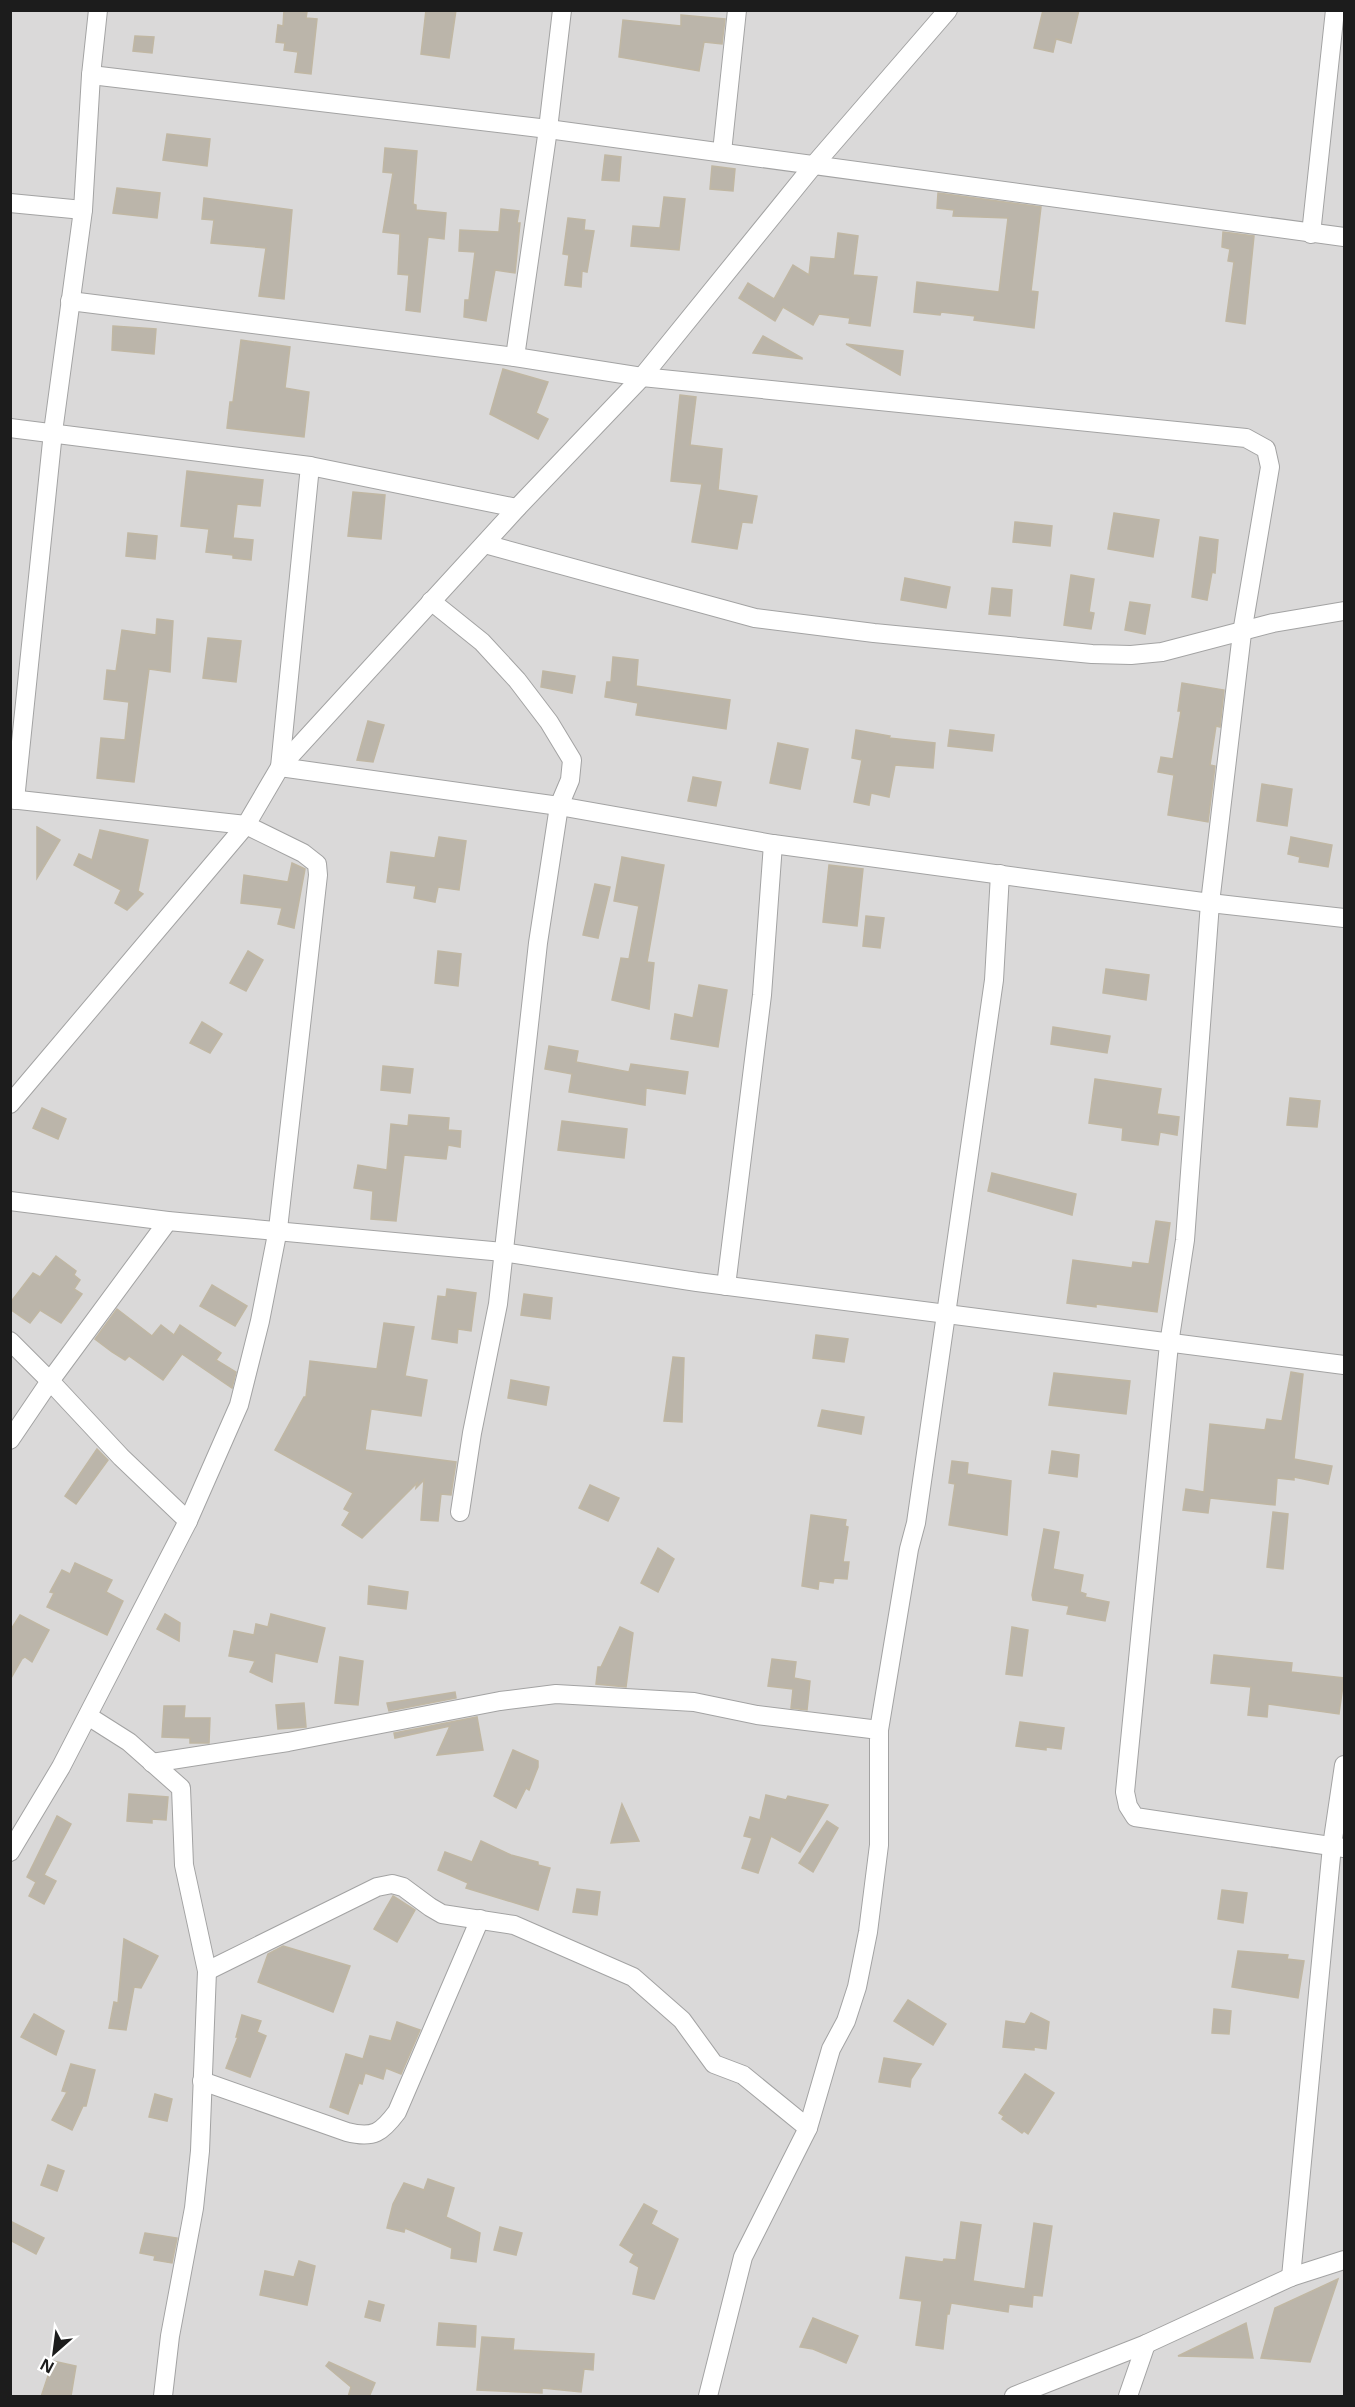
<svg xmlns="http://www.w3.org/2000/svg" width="1355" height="2407" font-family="'Noto Sans',sans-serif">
<rect width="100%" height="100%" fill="#eeede1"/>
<rect fill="#dad9d9" x="11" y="11" width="1333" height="2385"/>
<g fill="#bbb5aa" stroke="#c0b7a3" stroke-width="1.5">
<polygon points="284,10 307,12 306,18 317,19 311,74 295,72 298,52 284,50 285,43 276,42 278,25 283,26"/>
<polygon points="426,10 456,10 449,58 421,54"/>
<polygon points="1043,10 1079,10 1071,43 1056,39 1053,52 1034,48"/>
<polygon points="681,15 725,19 722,44 704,42 699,71 619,57 623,20 681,26"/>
<polygon points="135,36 154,37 152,53 133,51"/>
<polygon points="167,134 210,139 207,166 163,160"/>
<polygon points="385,148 417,151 413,204 416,205 416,210 446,213 444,239 428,237 420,312 406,310 409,275 398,274 400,234 383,232 393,173 383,172"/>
<polygon points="605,155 621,157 619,181 602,180"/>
<polygon points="712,166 735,169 733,191 710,189"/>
<polygon points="117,188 160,193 157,218 113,213"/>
<polygon points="938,193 1041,207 1031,291 1038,292 1034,328 974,320 975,316 941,312 940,315 914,312 917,282 999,292 1008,218 953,216 954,210 937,208"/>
<polygon points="664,197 685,199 679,250 631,246 633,226 660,228"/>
<polygon points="204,198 292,210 284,299 259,296 266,248 211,243 214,220 202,219"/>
<polygon points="501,209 519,211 517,223 520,223 515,273 495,270 486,321 464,317 465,300 469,300 475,252 459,251 460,230 499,232"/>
<polygon points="568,218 585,220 584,230 594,231 587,272 582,271 581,287 565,285 569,255 563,254"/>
<polygon points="1223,232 1254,236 1245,324 1226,321 1234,262 1228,261 1230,249 1222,247"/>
<polygon points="838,233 858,236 853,275 877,277 870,326 849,323 850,318 819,314 813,325 783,307 775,321 739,298 748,283 774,299 793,265 809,275 811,257 835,259"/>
<polygon points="113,326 156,329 154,354 112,350"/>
<polygon points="763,336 802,358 802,359 753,353"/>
<polygon points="241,340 290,347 285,388 309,392 304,437 227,428 230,402 233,402"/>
<polygon points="846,344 903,351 900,375"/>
<polygon points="503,369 548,382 536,413 548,419 538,439 490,414"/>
<polygon points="680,395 696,397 690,445 722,449 718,490 757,496 752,523 742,522 737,549 692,542 702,484 671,481"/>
<polygon points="187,471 263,480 260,506 237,504 233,538 253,540 251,560 233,558 233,555 206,552 209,529 181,526"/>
<polygon points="353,492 385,495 381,539 348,536"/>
<polygon points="1114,513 1159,520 1153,557 1108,549"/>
<polygon points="1015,522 1052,526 1050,546 1013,542"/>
<polygon points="128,533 157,536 155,559 126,556"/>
<polygon points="1200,537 1218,540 1215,573 1212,572 1207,600 1192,597"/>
<polygon points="1071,575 1094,579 1089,612 1094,613 1091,629 1064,625"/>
<polygon points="905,578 950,587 946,608 901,600"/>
<polygon points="992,588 1012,590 1010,616 989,614"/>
<polygon points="1130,602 1150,605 1145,634 1125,630"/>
<polygon points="157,619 173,621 170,672 149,669 134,782 97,778 101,738 125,740 129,702 104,699 107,670 116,671 122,630 156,635"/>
<polygon points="208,638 241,641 236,682 203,678"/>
<polygon points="613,657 638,660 636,686 730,700 726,729 636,715 638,703 605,697 607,682 611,682"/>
<polygon points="543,671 575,676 572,693 541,687"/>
<polygon points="1182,683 1224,690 1220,727 1216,726 1210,765 1215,766 1208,822 1168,815 1174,775 1158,772 1161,757 1173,759 1181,711 1178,711"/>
<polygon points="368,721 384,725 373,762 357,760"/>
<polygon points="856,730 890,736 889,738 935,743 933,768 895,765 889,797 871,793 869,805 854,802 862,760 852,758"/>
<polygon points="950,730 994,735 992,751 948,746"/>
<polygon points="778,743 808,749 800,789 770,783"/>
<polygon points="693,777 721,782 716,806 688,801"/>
<polygon points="1262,784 1292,789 1287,826 1257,821"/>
<polygon points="37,827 60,840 37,878"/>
<polygon points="100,830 148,840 138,891 143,894 127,910 115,903 121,890 74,865 79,854 92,860"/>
<polygon points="439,837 466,841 459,890 438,887 435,902 414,898 416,886 387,882 391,852 435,858"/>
<polygon points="1291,837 1332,845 1328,867 1299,862 1300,857 1288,854"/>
<polygon points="622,857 664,865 647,962 654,963 649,1009 612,1000 621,958 629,959 639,906 614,901"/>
<polygon points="292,863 305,869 294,928 278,924 282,908 241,903 244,875 288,882"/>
<polygon points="829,865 863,869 857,926 823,922"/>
<polygon points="595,884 610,887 598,938 583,935"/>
<polygon points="866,916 884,918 880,948 863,946"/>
<polygon points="248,951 263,960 246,991 230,983"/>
<polygon points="438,951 461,954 458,986 435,983"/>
<polygon points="1106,969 1149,975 1146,1000 1103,993"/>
<polygon points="699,985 727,990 718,1047 671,1039 675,1014 693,1018"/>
<polygon points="202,1022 222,1034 210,1053 190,1043"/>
<polygon points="1053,1027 1110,1036 1107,1053 1051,1044"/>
<polygon points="549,1046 578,1051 576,1062 629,1072 631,1064 688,1072 685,1094 646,1088 645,1105 569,1092 572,1074 545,1069"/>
<polygon points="383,1066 413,1069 410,1093 381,1090"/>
<polygon points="1095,1079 1161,1089 1157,1114 1179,1117 1177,1135 1160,1132 1158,1145 1122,1140 1123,1128 1089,1123"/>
<polygon points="1290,1098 1320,1101 1317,1127 1287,1125"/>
<polygon points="42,1108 66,1119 58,1139 33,1128"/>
<polygon points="409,1115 449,1118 448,1130 461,1131 460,1147 448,1145 446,1159 404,1155 396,1221 371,1219 373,1191 354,1188 358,1165 387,1170 391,1124 408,1126"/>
<polygon points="562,1121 627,1129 624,1158 558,1150"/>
<polygon points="992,1173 1076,1194 1072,1215 988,1191"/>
<polygon points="1156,1221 1170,1223 1157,1312 1096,1304 1096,1307 1067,1303 1073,1260 1132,1268 1133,1262 1149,1264"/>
<polygon points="56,1256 76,1271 74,1275 80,1280 74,1289 82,1294 61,1323 40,1310 30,1323 10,1309 10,1303 33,1273 40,1277"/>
<polygon points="212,1285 247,1306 235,1326 200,1306"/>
<polygon points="447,1289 476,1293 471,1331 458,1329 457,1343 432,1339 438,1296 446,1297"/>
<polygon points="524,1294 552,1298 550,1319 521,1315"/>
<polygon points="117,1309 152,1336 161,1325 174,1335 180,1325 221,1353 216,1360 236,1372 232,1388 182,1354 163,1380 129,1356 125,1360 112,1352 95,1339"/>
<polygon points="384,1323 414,1327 405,1376 427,1380 421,1416 371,1409 365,1450 456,1462 451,1495 441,1494 438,1521 421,1520 424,1480 416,1488 417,1483 362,1538 342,1525 350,1512 344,1509 353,1493 275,1450 304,1397 306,1397 310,1361 377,1369"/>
<polygon points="816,1335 848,1339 844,1362 813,1358"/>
<polygon points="673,1357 684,1358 682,1422 664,1421"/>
<polygon points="1291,1372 1303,1374 1294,1459 1332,1466 1328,1484 1294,1477 1294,1480 1277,1478 1275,1505 1210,1498 1208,1513 1183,1510 1186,1489 1204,1492 1210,1424 1265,1430 1267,1419 1282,1421"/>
<polygon points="1054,1373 1130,1381 1126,1414 1049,1405"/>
<polygon points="511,1380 549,1387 546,1405 508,1398"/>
<polygon points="822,1410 864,1417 861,1434 818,1426"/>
<polygon points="97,1449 108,1460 76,1504 65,1496"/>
<polygon points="1052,1451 1079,1455 1077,1477 1049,1473"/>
<polygon points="952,1461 968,1463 967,1474 1011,1481 1007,1535 949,1525 955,1484 949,1483"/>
<polygon points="590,1485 619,1498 608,1521 579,1508"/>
<polygon points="1273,1512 1288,1514 1283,1569 1267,1567"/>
<polygon points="811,1515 846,1520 845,1526 848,1527 843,1562 849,1562 847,1579 834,1578 833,1583 819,1581 818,1589 802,1586"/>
<polygon points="1044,1529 1059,1532 1053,1569 1083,1575 1080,1592 1086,1594 1085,1597 1109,1602 1105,1621 1067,1614 1069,1606 1033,1600 1032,1595"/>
<polygon points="658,1548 674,1559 658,1592 641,1583"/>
<polygon points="75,1563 112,1580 106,1592 123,1601 107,1635 47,1607 54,1593 50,1592 62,1570 70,1574"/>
<polygon points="369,1586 408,1592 406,1609 368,1604"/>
<polygon points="165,1614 180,1623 179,1641 157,1629"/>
<polygon points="271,1614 325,1628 317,1662 275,1653 272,1682 250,1672 255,1661 229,1656 234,1631 254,1635 256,1624 268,1627"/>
<polygon points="20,1615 49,1630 32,1662 25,1657 22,1659 10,1680 10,1631"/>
<polygon points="620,1627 633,1633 626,1687 596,1684 598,1667 601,1667"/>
<polygon points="1012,1627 1028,1630 1022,1676 1006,1674"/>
<polygon points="1214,1655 1292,1663 1291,1672 1344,1678 1339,1714 1268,1704 1267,1717 1248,1715 1251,1687 1211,1683"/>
<polygon points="340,1657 363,1661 358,1705 335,1703"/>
<polygon points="772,1659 796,1662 794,1678 810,1681 807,1710 791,1708 793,1689 768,1686"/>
<polygon points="455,1692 456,1698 389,1711 387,1703"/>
<polygon points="304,1703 306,1727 278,1729 276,1705"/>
<polygon points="164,1706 185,1706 184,1718 210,1718 209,1743 190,1743 190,1738 162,1737"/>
<polygon points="477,1717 483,1750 437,1755 450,1726 395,1738 394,1733"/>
<polygon points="1020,1722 1064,1728 1061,1749 1046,1747 1046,1750 1016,1746"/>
<polygon points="513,1750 538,1761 538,1767 529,1790 526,1788 516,1808 494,1796"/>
<polygon points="129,1794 168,1797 166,1820 152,1819 152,1823 127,1821"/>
<polygon points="766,1795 786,1800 788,1796 828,1805 800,1852 771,1836 758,1873 742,1868 752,1838 744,1836 750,1817 760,1820"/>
<polygon points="622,1804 639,1841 611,1843"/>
<polygon points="57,1816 71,1824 44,1875 56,1881 44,1904 29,1896 36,1882 27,1877"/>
<polygon points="827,1821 838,1828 813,1872 799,1863"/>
<polygon points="481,1841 511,1855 538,1862 538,1865 550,1868 538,1910 466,1888 468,1883 438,1870 445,1852 472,1862"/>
<polygon points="577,1889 600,1892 597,1915 573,1912"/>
<polygon points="1222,1890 1247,1893 1243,1923 1218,1919"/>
<polygon points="393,1896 415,1910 397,1942 374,1929"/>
<polygon points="124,1939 158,1956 141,1988 134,1987 126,2030 109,2028 114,2002 118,2003"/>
<polygon points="283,1946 350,1966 333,2012 258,1982 268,1954"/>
<polygon points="1238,1951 1288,1955 1287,1959 1304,1961 1298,1998 1232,1987"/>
<polygon points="908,2000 946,2024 933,2045 894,2021"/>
<polygon points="1214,2009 1231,2011 1229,2034 1212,2033"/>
<polygon points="1031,2013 1049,2022 1046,2049 1034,2047 1034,2050 1003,2047 1006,2021 1025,2024"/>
<polygon points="34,2014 64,2031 56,2055 21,2037"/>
<polygon points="242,2015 261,2021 257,2032 266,2036 250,2077 226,2068 238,2037 236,2037"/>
<polygon points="397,2022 420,2030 401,2074 386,2068 383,2079 365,2073 362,2084 359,2083 348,2114 330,2107 346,2054 363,2059 370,2036 391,2041"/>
<polygon points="884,2058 921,2064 911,2079 910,2087 879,2082"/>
<polygon points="71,2064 95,2070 86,2106 83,2106 72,2130 52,2120 67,2092 62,2091"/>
<polygon points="1025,2074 1054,2093 1028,2134 1024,2131 1022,2133 1002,2119 1004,2116 999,2113"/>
<polygon points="155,2094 172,2099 167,2121 149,2117"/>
<polygon points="48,2165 64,2171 57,2191 41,2185"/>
<polygon points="428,2179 454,2188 446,2217 480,2233 476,2262 451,2258 452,2248 405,2228 404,2232 387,2228 393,2204 404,2183 424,2190"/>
<polygon points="644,2204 657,2211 651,2224 678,2239 654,2299 633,2294 639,2267 630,2262 634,2254 620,2245"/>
<polygon points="10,2221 44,2238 36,2254 10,2240"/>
<polygon points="961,2222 981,2225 973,2281 1025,2289 1034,2223 1052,2226 1042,2296 1033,2295 1032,2307 1009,2304 1008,2312 951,2303 949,2314 947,2314 943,2349 916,2345 922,2301 900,2298 906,2257 943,2262 944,2259 956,2260"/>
<polygon points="500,2227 522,2233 516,2255 494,2250"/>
<polygon points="145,2233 177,2238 172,2263 154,2260 155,2256 140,2253"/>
<polygon points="299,2261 315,2266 307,2305 260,2295 265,2271 294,2277"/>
<polygon points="1338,2279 1310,2362 1261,2358 1275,2308"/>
<polygon points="369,2301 384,2305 380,2321 365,2317"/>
<polygon points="813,2318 858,2336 846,2363 813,2349 800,2347"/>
<polygon points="439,2323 476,2326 475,2347 437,2345"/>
<polygon points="1246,2323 1253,2358 1178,2356"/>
<polygon points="482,2337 514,2339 513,2350 594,2354 593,2370 584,2369 581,2392 542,2388 542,2393 477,2390"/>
<polygon points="53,2361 76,2366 71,2396 41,2397"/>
<polygon points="329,2362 375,2383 369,2397 348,2397 351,2387 326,2366"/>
</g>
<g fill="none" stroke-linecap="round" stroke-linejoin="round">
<defs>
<g id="street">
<polyline points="91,75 548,129 1344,237"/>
<polyline points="722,152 737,10"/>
<polyline points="10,203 83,210"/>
<polyline points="1311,234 1335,10"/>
<polyline points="70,301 515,357 642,377 1246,438 1266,449 1270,467 1242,633 1210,903 1185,1240 1169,1344 1125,1792 1128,1806 1135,1817 1344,1848"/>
<polyline points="515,357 548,129 562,10"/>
<polyline points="10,428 310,466 517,508"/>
<polyline points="310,466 280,767 559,806 773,844 1210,903 1344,918"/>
<polyline points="485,544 755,618 874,633 1092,654 1131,655 1162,652 1273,623 1344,611"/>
<polyline points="431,601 482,642 517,680 549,722 572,760 570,780 559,806 538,943 498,1304 472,1433 460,1512"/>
<polyline points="10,799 246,825 303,853 317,864 318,875 278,1229 260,1321 239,1405 188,1521 61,1767 10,1852"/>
<polyline points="15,800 53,432 83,210 91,75 98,10"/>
<polyline points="10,1104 246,825 280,767 517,508 642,377 813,166 948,10"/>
<polyline points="10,1201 168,1221 503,1252 697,1282 1344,1365"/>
<polyline points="726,1286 762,995 773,844"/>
<polyline points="10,1341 50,1381 168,1221"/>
<polyline points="10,1440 50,1381 121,1457 188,1521"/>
<polyline points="88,1716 129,1742 181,1788 184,1865 207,1971 200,2151 194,2208 170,2336 163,2396"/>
<polyline points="879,1730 909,1549 916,1523 994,980 1000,874"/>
<polyline points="152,1763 288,1742 500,1701 556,1694 694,1702 757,1715 879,1730 879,1845 868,1932 857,1987 846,2021 831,2049 808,2128 743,2257 708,2396"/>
<polyline points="207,1971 377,1887 392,1884 403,1887 430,1907 442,1914 514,1925 633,1977 682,2020 714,2064 743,2075 808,2128"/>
<path d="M202 2081 347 2132C374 2139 382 2132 397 2112L480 1919"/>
<polyline points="1291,2277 1332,1846 1344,1765"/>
<polyline points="1014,2396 1146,2344 1291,2277 1344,2260"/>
<polyline points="1128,2396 1146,2344"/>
</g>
</defs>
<use href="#street" stroke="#a3a3a3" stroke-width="20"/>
<use href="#street" stroke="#fff" stroke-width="18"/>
</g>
<rect width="1355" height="2407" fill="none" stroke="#1c1c1c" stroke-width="24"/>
<g transform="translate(54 2353) rotate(208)" stroke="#ffffff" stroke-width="4.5" paint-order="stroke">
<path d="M0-4.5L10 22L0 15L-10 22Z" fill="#1c1c1c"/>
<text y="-9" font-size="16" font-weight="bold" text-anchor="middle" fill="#1c1c1c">N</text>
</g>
</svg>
